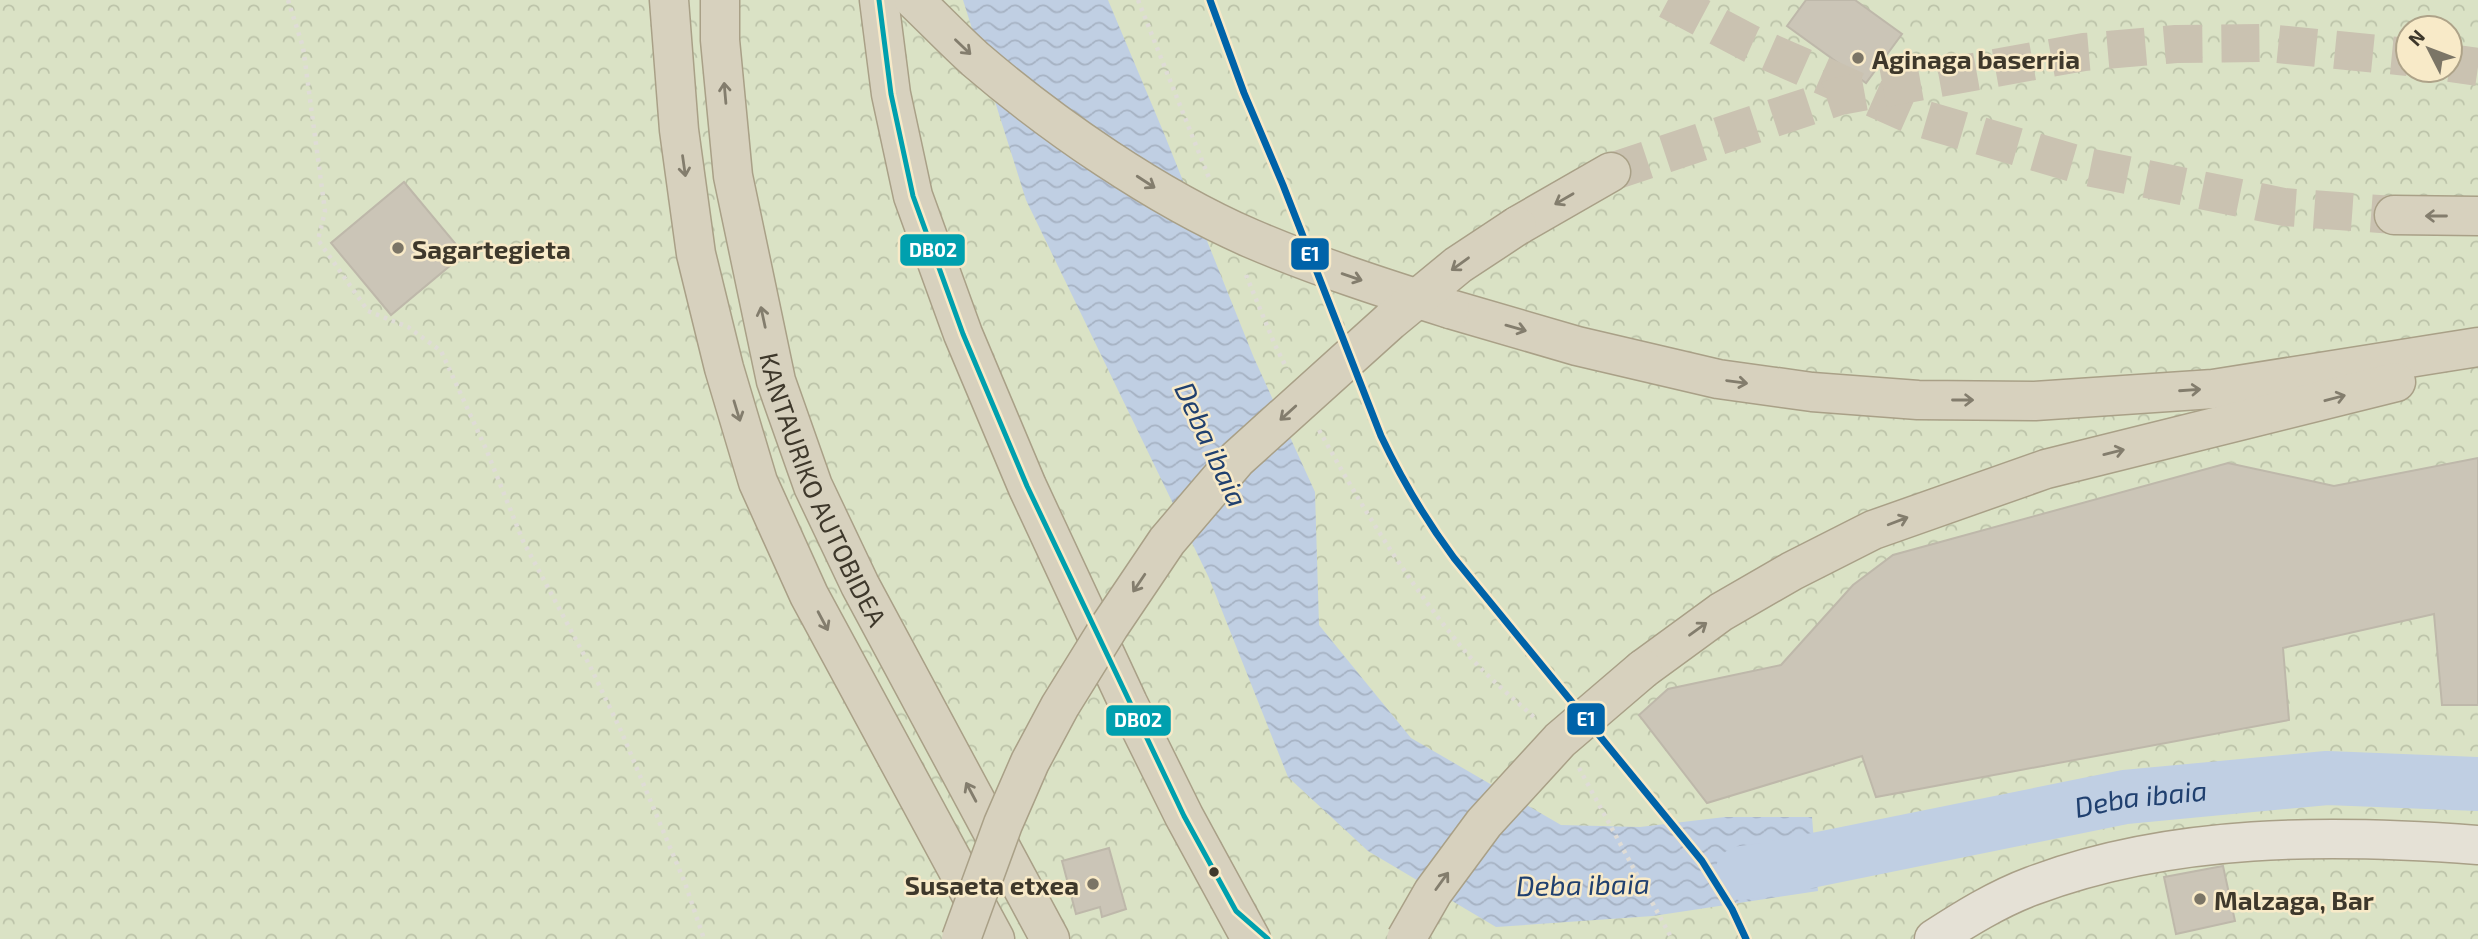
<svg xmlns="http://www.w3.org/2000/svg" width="2478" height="939" font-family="'Exo 2',sans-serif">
<defs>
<pattern id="forest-crowns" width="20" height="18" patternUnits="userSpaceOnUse" patternTransform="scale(1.75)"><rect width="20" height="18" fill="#dae2c5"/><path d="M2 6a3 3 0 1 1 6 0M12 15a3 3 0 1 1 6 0" fill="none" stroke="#bcc3a9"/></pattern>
<pattern id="water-waves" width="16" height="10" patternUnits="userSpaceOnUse" patternTransform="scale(1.75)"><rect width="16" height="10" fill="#c0cfe3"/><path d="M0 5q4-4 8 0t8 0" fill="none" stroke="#a6b2c3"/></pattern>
</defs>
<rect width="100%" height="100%" fill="#ede5d3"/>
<path fill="url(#forest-crowns)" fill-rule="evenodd" d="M0 0H2478V939H0ZM2408 28H2450V70H2408Z"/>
<polygon fill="url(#water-waves)" points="963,0 1108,0 1163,131 1254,358 1315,492 1319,625 1411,738 1561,825 1640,827 1725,817 1812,817 1818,891 1653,916 1496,927 1368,851 1288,777 1209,578 1026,200"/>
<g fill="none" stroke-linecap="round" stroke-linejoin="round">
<path stroke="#c0cfe3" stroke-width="54" id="s1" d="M1742 873 1770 869 2125 797 2327 778 2478 784"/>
</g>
<g fill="#cbc5b7" stroke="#beb8aa" stroke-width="2">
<polygon points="1806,0 1855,0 1902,34 1866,83 1787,26"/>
<polygon points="404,182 464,254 391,315 331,243"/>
<polygon points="2478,458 2478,705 2442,705 2434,614 2283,648 2289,720 1876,797 1862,756 1707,803 1639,715 1668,689 1781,665 1853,585 1893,555 2228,463 2334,486"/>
<polygon points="1109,848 1126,909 1102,917 1100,907 1076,914 1062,861"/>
<polygon points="2223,866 2235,921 2176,934 2164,877"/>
</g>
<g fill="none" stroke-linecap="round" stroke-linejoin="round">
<g stroke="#cac2b1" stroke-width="38" stroke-dasharray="38 19" stroke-linecap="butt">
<polyline points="1668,0 1751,44 1916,117 2083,166 2284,207 2394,215"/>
<polyline points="2450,63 2478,67"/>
<polyline points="1611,172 1840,96 2084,52 2176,44 2267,43 2408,57"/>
</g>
<defs>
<path id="primary" d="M1934 939C1965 919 1997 899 2032 886 2172 833 2331 834 2478 845"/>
<g id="highway">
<polyline points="669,0 679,130 696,254 724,368 758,482 809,595 995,939"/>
<path id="s2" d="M720 0V40L733 176 776 381 813 486 860 585 1050 939"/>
<polyline points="879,0 891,94 913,196 963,334 1027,486 1128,703 1184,816 1251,939"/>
<polyline points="2394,215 2478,216"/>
<polyline points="1517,226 1611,172"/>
<polyline points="1450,309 1577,346 1718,379 1812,392 1918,400 2035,401 2213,389 2478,347"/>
<polyline points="1643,669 1721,612 1792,571 1873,530 2046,469 2396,382"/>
</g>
</defs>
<use href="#primary" stroke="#a9a087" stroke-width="41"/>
<use href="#highway" stroke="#a9a087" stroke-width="41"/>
<g stroke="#dfdcd6" stroke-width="4.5" stroke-dasharray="3.5 5" stroke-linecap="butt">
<polyline points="288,0 303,47 325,211 318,240 368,311 408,327 441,351 486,449 523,541 590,666 622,733 685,883 704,939"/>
<polyline points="1138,0 1209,178"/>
<polyline points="1246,275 1275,345 1287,369"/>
<path d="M1319 430C1359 502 1403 575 1455 639 1478 669 1507 693 1535 718"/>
<polyline points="1579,768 1672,939"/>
</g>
<use href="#primary" stroke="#e5e1d6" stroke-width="38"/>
<use href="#highway" stroke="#d7d1be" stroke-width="38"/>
<defs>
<g id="highway-bridge">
<path d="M914 0C934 19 954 40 975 59 1053 126 1156 197 1250 238 1315 266 1383 288 1450 309"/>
<polyline points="961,939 1003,824 1030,762 1060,706 1109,627 1167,541 1237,459 1390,321 1458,265 1517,226"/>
<polyline points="1406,939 1433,892 1484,823 1560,740 1643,669"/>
</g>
</defs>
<use href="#highway-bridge" stroke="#a9a087" stroke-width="41" stroke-linecap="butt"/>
<use href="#highway-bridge" stroke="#d7d1be" stroke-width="38"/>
<defs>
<polyline id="bus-1" points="879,0 891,94 913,196 963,334 1027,486 1184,816 1236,911 1268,939"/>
</defs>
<use href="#bus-1" stroke="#f8eac8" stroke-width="10"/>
<use href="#bus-1" stroke="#00a0ae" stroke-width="5"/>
<defs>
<path id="rail-1" d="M1210 0 1244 93 1283 185 1381 436C1402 480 1425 519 1454 558L1702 861 1732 909 1746 939"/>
</defs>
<use href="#rail-1" stroke="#f8eac8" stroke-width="12"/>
<use href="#rail-1" stroke="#0063a9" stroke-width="7"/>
</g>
<defs><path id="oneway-shaft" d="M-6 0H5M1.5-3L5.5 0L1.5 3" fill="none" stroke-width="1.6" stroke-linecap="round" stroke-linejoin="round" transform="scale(1.75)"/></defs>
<g stroke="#837d6d">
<use href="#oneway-shaft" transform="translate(963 47) rotate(44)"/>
<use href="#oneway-shaft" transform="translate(725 93) rotate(-95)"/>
<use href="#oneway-shaft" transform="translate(684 166) rotate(82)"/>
<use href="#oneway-shaft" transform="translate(1146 182) rotate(33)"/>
<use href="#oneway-shaft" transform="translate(1564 199) rotate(150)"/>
<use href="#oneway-shaft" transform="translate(2436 216) rotate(-180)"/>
<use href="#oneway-shaft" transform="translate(1460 264) rotate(144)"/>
<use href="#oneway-shaft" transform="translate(1352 277) rotate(19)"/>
<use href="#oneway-shaft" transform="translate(763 317) rotate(-102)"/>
<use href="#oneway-shaft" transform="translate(1516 328) rotate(16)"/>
<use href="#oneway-shaft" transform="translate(1737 382) rotate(8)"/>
<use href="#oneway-shaft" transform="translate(2190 390) rotate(-4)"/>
<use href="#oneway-shaft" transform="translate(2335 398) rotate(-15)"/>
<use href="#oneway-shaft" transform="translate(1963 400)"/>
<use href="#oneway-shaft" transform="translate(737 411) rotate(73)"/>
<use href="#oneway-shaft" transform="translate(1288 413) rotate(138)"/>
<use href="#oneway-shaft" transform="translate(2114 452) rotate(-14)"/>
<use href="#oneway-shaft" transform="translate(1898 521) rotate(-21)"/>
<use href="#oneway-shaft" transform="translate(1139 583) rotate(124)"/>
<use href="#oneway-shaft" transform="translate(823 621) rotate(62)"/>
<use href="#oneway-shaft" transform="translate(1698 629) rotate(-36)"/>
<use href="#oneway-shaft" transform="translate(971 792) rotate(-118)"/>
<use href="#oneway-shaft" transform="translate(1442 881) rotate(-54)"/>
</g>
<g fill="#7b7566" stroke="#f8eac8" stroke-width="2.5">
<circle cx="1858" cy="58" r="7"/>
<circle cx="398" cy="248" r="7"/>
<circle cx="1093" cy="884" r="7"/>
<circle cx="2200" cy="899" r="7"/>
</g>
<circle fill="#3e382b" stroke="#f8eac8" stroke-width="2.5" cx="1214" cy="872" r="6"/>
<g text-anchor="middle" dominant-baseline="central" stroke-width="5" stroke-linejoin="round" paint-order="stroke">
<g font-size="26" font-weight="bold" fill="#3e382b" stroke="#f8eac8" text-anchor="start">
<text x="1872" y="58">Aginaga baserria</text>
<text x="412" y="248">Sagartegieta</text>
<text x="1079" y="884" text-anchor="end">Susaeta etxea</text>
<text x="2214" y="899">Malzaga, Bar</text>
</g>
<g font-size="26" fill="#3e382b" stroke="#f8eac8">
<text stroke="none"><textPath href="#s2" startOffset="504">KANTAURIKO AUTOBIDEA</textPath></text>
</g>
<g font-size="28" font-style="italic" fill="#20406f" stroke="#f8eac8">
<text transform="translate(1212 444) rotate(65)">Deba ibaia</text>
<text stroke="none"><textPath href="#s1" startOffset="406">Deba ibaia</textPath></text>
<text transform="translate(1583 884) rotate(-1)">Deba ibaia</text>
</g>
</g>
<g stroke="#f8eac8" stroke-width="2.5">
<rect x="899" y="233" width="67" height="34" rx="7" fill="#00a0ae"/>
<rect x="1290" y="237" width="40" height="34" rx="7" fill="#0063a9"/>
<rect x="1566" y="702" width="40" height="34" rx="7" fill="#0063a9"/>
<rect x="1105" y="704" width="67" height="33" rx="7" fill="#00a0ae"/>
</g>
<g font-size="19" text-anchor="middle" font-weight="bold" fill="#fff">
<text x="933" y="257">DB02</text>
<text x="1310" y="261">E1</text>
<text x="1586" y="726">E1</text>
<text x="1138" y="727">DB02</text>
</g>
<g transform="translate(2429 49) rotate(312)"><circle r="33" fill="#f8eac8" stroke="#aea389" stroke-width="2"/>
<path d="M0-5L12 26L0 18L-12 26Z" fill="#7b7566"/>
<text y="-10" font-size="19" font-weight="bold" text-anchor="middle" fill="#3e382b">N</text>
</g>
</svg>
